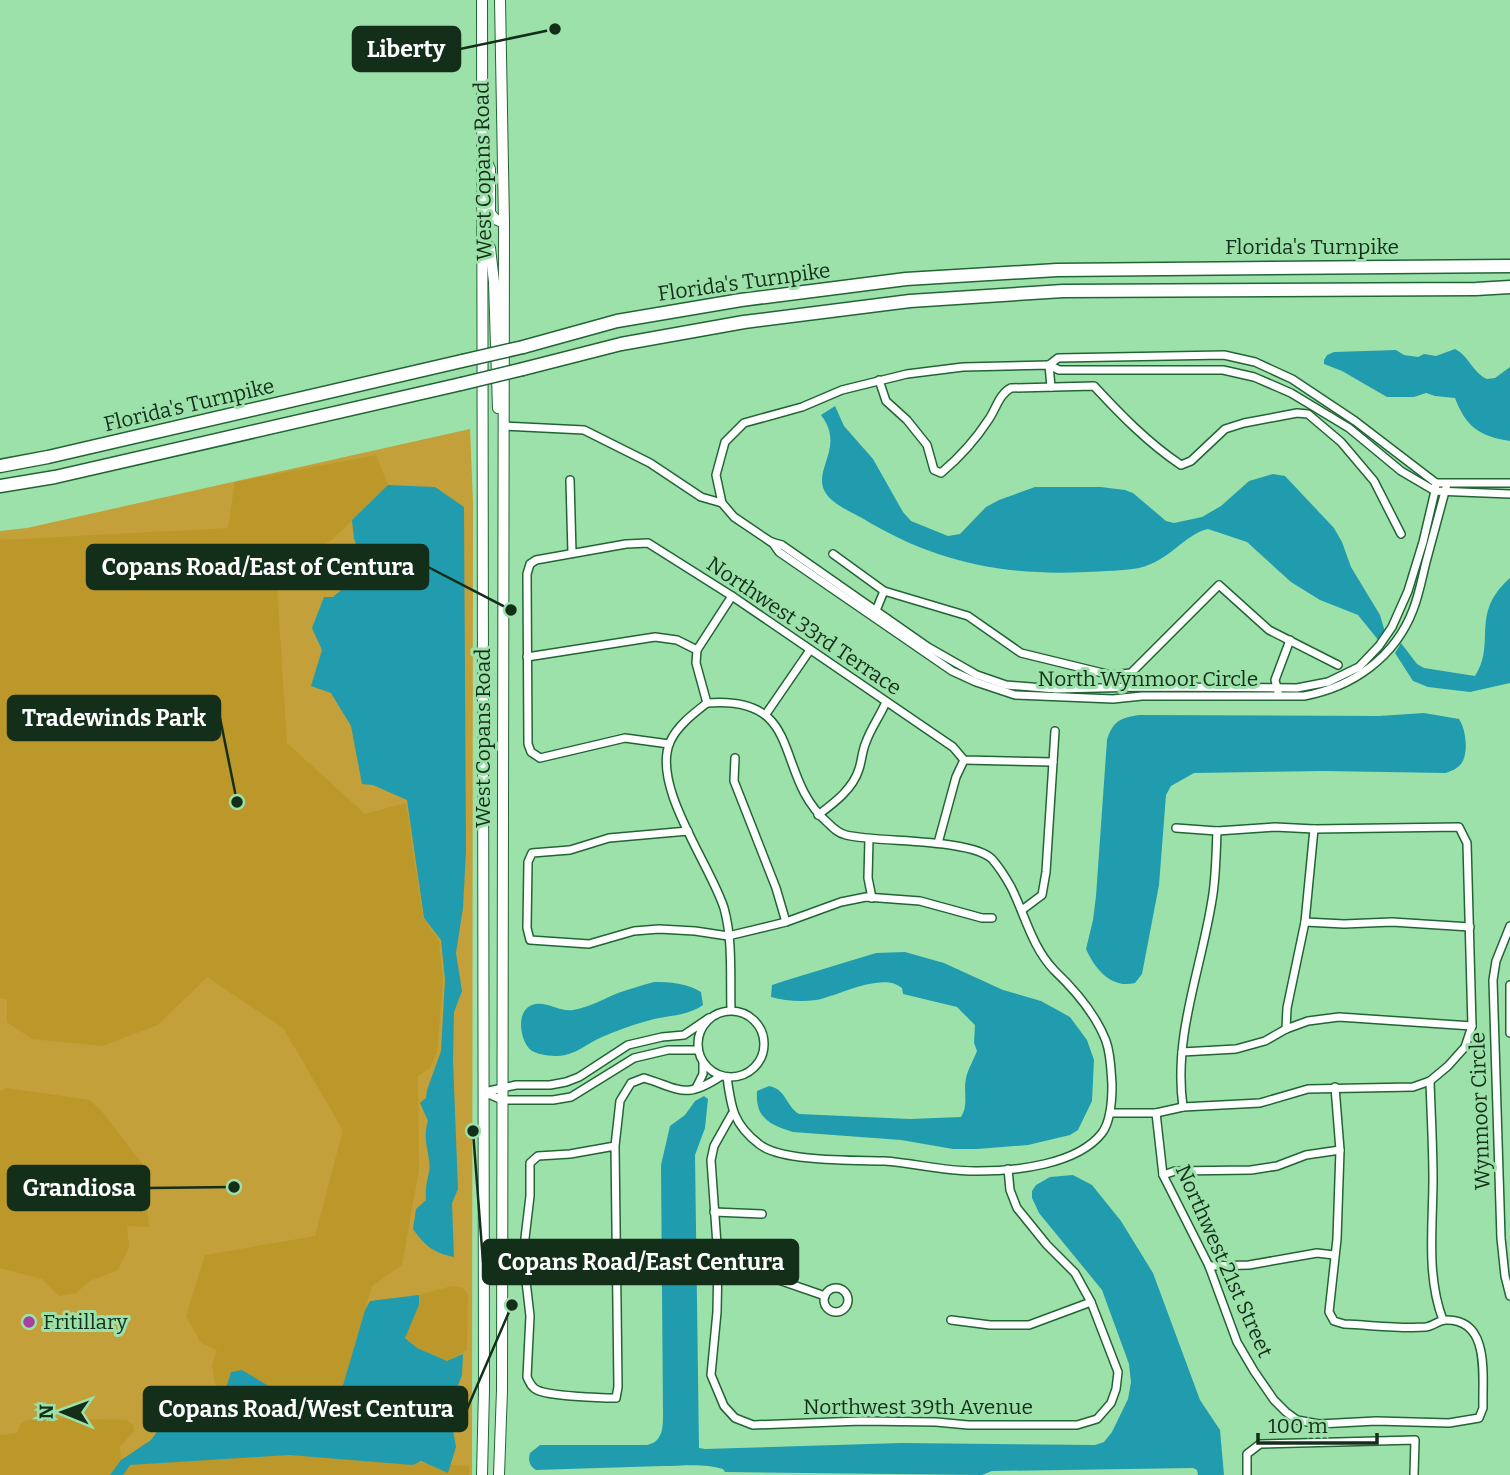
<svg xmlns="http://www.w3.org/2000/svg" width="1510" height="1475" font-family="Bitter,serif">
<rect width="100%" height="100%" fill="#9de1aa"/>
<polygon fill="#c3a039" points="470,429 473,502 472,1475 0,1475 0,531 27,528"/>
<g fill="#bc982a">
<polygon points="376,455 388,485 333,539 276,572 287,743 365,814 406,803 423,918 439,941 443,981 437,1052 430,1068 418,1076 419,1170 402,1265 372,1286 339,1399 312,1404 294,1402 242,1370 231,1372 223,1398 218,1400 212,1365 217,1350 201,1343 186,1316 205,1255 315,1236 343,1130 283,1028 207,977 158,1025 102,1046 32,1039 7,1022 7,999 0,998 0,540 228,528 235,482"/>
<polygon points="6,1088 90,1100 104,1114 143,1165 149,1227 127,1226 129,1248 118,1270 90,1281 76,1293 59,1296 42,1279 0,1268 0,1091"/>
<polygon points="452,1286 463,1288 468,1294 467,1350 448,1361 417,1348 405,1337 419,1305 419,1295"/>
<polygon points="33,1418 126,1420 133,1425 134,1431 120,1447 121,1460 110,1475 0,1475 0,1435 17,1433 21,1423"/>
<polygon points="291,1454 469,1466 469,1475 120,1475 129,1462"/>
</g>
<g fill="#219cae">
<path d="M1455 349C1469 356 1473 373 1487 379L1495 378 1510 367V441C1479 436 1466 427 1455 398L1435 396 1426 393 1414 397H1387L1342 371 1324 364V360L1327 355 1334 352 1396 350 1404 355 1418 357 1424 354 1436 356Z"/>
<path d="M835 406 844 426 873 459 903 512 911 521 948 536 960 534 986 507 999 500 1035 487H1101L1125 490 1133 493 1166 521 1174 523 1202 517 1221 506 1249 481 1273 474 1285 476 1334 528 1342 542 1351 567 1380 615 1385 632 1379 641 1358 615 1320 600 1291 582 1247 542 1208 529C1183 535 1170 561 1139 568 1122 571 1104 571 1086 572 1003 576 934 562 862 518 851 512 835 505 827 495 809 471 847 449 821 415Z"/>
<path d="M388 485 435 487 464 507 466 851 463 908 456 953 462 991 454 1012 453 1061 458 1189 452 1203 454 1257C434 1253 425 1246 413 1229L416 1209 426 1200C425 1189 427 1181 429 1172 432 1155 421 1142 428 1121L420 1103 426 1098 427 1090 441 1051 445 980 441 940 424 918 407 800 373 785 362 784 351 726 331 693 311 686 322 650 312 628 324 597H333L346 586 342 577 362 558 354 539 352 520Z"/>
<path d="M1510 578V683L1470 692 1428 687 1413 681 1395 653 1401 643 1417 664 1424 668 1475 676C1497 643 1469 614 1510 578Z"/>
<path d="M1424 713 1459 719C1466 729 1469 754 1461 764 1457 769 1451 771 1446 773L1324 771 1194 773 1171 786 1166 795 1159 885 1142 974 1135 983C1111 989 1095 969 1086 949L1093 920 1096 896 1107 740C1113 721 1120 718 1139 715L1379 716Z"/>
<path d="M905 952 944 963 1003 990 1041 1001 1070 1017 1087 1040 1094 1060 1092 1101 1078 1130 1070 1135 1028 1145 977 1149H953L901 1140 793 1132C770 1125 755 1118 757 1091L769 1086C786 1089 786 1106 799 1114L910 1119 961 1117C969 1104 963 1092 966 1078 968 1069 974 1059 977 1051L974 1043 975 1025 957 1007 903 994 902 988C883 971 838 996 816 1000 801 1002 785 1001 771 997L772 985 784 981 876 953Z"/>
<path d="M654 982C670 982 687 983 701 992L703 1005C686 1017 666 1015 647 1021 632 1025 616 1031 602 1037 586 1044 576 1055 558 1056 550 1056 539 1055 532 1051 520 1043 515 1011 532 1005 545 1000 559 1012 573 1010 589 1007 604 999 618 993 630 989 642 985 654 982Z"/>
<path d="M704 1096 708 1099 705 1128 695 1155 699 1448 705 1449 902 1443 1095 1445 1104 1442 1112 1432 1128 1399 1131 1382 1129 1364 1102 1290 1039 1213 1032 1198V1191L1036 1185 1050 1177 1073 1175 1092 1185 1121 1221 1153 1273 1200 1400 1220 1430 1224 1475H1198L1197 1470 1193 1468 992 1471 982 1475 725 1472 723 1469C704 1463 682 1466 663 1466 620 1467 578 1469 536 1470 529 1466 528 1460 530 1453L540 1445H647C663 1442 663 1427 663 1414L661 1165 670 1126 685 1115 695 1101Z"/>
<polygon points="419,1295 419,1305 405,1338 417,1348 447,1361 463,1354 462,1375 456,1391 455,1404 451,1419 456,1447 448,1473 421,1461 413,1465 289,1455 130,1465 123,1475 110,1475 121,1460 151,1440 166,1419 176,1416 183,1417 208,1413 212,1402 223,1398 231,1372 242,1370 294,1401 312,1403 339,1399 365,1310 370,1301"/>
</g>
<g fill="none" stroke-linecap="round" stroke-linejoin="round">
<defs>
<g id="street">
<polyline points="1049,365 1058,358 1224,355 1255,362 1292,379 1355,421 1436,483 1510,483"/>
<polyline points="1049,365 1051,387"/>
<path d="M879 380 886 401 907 420 927 445 934 470 941 473C959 458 976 439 989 419 996 409 999 394 1011 388L1094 386C1120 414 1148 443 1181 465L1191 461 1225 429 1244 423 1297 413 1308 414 1341 442 1374 481 1401 534"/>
<polyline points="503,426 584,430 650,463 701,497 722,503"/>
<polyline points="570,480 572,553"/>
<polyline points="1436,483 1435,491 1423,542 1408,591 1392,627 1379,646 1359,667 1328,682 1297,688 1142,687 1056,689 1006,685 977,675 928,647 782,545 771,542 734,517 722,503 716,475 725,442 744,423 802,407 842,390 907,374 963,367 1049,365 1059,370 1223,370 1254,377 1291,393 1349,428 1401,471 1435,491 1510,494"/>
<path d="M772 542 779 552 952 671 976 682 1015 695 1113 699 1142 696H1304C1353 687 1395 657 1413 610 1419 595 1422 578 1426 562 1433 536 1440 510 1447 484"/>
<polyline points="833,554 884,591"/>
<polyline points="875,613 884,591 968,616 1021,653 1111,675 1131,673 1219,585 1269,630 1338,665"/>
<polyline points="527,657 655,637 677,640 697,650"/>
<polyline points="1278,692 1275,680 1290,640"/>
<path d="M707 703C807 695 772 775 828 823 833 828 838 833 846 835 879 843 970 838 992 859 999 867 1006 878 1011 887 1025 915 1032 947 1054 970 1074 989 1096 1015 1106 1041 1111 1055 1111 1071 1112 1085 1112 1100 1111 1121 1102 1133 1077 1165 1015 1171 978 1171 947 1172 915 1163 884 1161 854 1160 781 1162 759 1144 733 1124 731 1107 727 1077"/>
<polyline points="766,714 810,650"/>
<polyline points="669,744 625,738 540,758 531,752 528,744 527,574 530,564 536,560 626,544 648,543 732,596 953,747 964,760 1053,762"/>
<polyline points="735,758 734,781 776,888 786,922"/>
<path d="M818 815C834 803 853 789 859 769 862 760 862 751 866 742 871 728 880 716 886 702"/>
<polyline points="688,831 609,838 570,850 532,853 528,862 527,928 530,940 589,944 634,931 659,929 695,931 728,936 786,922 841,902 866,897 920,901 982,918 992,918"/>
<polyline points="869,839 868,878 872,898"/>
<polyline points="938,843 956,777 964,760"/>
<polyline points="1022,910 1042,895 1046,872 1055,731"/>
<polyline points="1305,922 1344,924 1392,922 1470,927"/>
<polyline points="1510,926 1496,961 1493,980 1501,1238 1505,1276 1510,1296"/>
<polyline points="1510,985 1510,1033"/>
<path d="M731 1010C730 977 733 940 724 908 710 864 651 786 670 742 677 726 693 714 707 703L696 663 697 650 732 596"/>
<circle cx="731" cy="1044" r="33"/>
<polyline points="1286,1029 1287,1008 1305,922 1314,829"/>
<polyline points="1182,1052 1236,1049 1265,1041 1286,1029 1308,1021 1339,1017 1472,1026"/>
<path d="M1430 1081C1431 1114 1433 1147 1433 1179 1433 1226 1426 1276 1443 1320"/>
<polyline points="696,1088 703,1074 703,1064"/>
<polyline points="484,1092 516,1085 550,1085 566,1082 579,1077 628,1045 662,1037 684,1035 709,1018"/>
<polyline points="484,1092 502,1100 553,1100 571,1097 634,1058 668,1050 698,1050"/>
<path d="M1183 1107C1173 1036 1201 970 1212 900 1216 878 1216 854 1217 831"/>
<polyline points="1110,1113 1156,1113 1183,1107 1260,1103 1308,1089 1413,1087 1430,1081 1448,1066 1465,1047 1472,1026 1467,843 1459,827 1314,829 1275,827 1217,831 1176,828"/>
<path d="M1156 1113 1163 1175 1209 1266 1237 1342 1254 1371 1274 1400 1286 1412 1297 1420 1319 1424 1376 1421 1449 1423 1479 1418 1483 1408C1482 1377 1491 1319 1446 1320 1439 1320 1433 1326 1426 1327 1399 1329 1371 1325 1344 1324L1334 1321 1329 1312 1337 1239 1340 1150 1335 1087"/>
<polyline points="732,1114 714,1146 711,1160 718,1259 717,1312 711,1375 724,1406 735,1418 753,1425 861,1421 936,1422 968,1425 1077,1425 1097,1419 1111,1403 1116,1389 1118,1372 1091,1302 1075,1273 1047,1245 1017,1208 1010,1190 1008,1169"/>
<path d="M615 1146 570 1154 538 1156 530 1163V1196L523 1255 530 1316 527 1377C530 1383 531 1387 537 1390 549 1396 600 1398 616 1398L618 1387 615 1146 620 1101 631 1083 644 1078C680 1089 685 1100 721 1076"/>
<polyline points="1163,1175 1175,1171 1251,1170 1277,1166 1306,1155 1340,1150"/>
<polyline points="714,1212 762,1214"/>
<polyline points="718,1259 825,1296"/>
<polyline points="1209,1266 1249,1265 1317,1253 1334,1255"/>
<circle cx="836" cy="1300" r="12"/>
<polyline points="951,1320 990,1325 1029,1325 1091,1302"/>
<polyline points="1247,1475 1247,1454 1260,1444 1415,1440 1414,1475"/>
</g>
<g id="secondary">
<polyline points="482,0 484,1390 482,1475"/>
<polyline points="484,155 490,169 490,213 495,219 504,223"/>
<polyline points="483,240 490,248 494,282 498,408"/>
<polyline points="499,1475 502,1390 504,223 500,0"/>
</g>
<g id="highway">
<polyline points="523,347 617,321 741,300 906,279 1057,270 1510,266"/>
<polyline points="523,369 621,344 744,322 910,301 1063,291 1476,289 1510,287"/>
<polyline points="0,466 48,457 462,361"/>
<polyline points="0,486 55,477 461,384"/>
</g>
</defs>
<use href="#street" stroke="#226535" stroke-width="10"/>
<use href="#secondary" stroke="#226535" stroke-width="12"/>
<use href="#highway" stroke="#226535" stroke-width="15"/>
<use href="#street" stroke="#fff" stroke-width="7"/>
<use href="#secondary" stroke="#fff" stroke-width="10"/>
<use href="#highway" stroke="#fff" stroke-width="12"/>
<defs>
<g id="highway-bridge">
<polyline points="462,361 523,347"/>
<polyline points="461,384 523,369"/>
</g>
</defs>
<use href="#highway-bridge" stroke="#226535" stroke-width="15" stroke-linecap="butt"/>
<use href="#highway-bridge" stroke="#fff" stroke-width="12"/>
</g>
<circle fill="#a840a2" stroke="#9de1aa" stroke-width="2.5" cx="29" cy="1322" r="7"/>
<g text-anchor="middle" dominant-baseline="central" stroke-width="6" stroke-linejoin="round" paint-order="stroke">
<g font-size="21" fill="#132f1a" stroke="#9de1aa">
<text transform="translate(483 171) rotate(-91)">West Copans Road</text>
<text x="1312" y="247">Florida's Turnpike</text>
<text transform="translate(744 282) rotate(-8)">Florida's Turnpike</text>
<text transform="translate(189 405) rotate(-13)">Florida's Turnpike</text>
<text transform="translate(804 626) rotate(34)">Northwest 33rd Terrace</text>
<text x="1148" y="679">North Wynmoor Circle</text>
<text transform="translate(483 738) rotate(-90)">West Copans Road</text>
<text transform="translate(1480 1111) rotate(-92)">Wynmoor Circle</text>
<text transform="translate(1224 1261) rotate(66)">Northwest 21st Street</text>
<text x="918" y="1407">Northwest 39th Avenue</text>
</g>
<g font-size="21" fill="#132f1a" stroke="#9de1aa" text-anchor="start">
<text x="43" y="1322">Fritillary</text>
</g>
</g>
<path fill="none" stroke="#132f1a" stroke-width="2.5" d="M555 29L460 49M511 610L428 567M237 802L220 718M234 1187L149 1188M473 1131L483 1262M512 1305L467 1409"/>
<g fill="#132f1a" stroke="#9de1aa" stroke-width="2.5">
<circle cx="555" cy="29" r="7"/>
<circle cx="511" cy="610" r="7"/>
<circle cx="237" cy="802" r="7"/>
<circle cx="234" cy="1187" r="7"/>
<circle cx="473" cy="1131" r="7"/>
<circle cx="512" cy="1305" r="7"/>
</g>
<g fill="#132f1a" stroke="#132f1a" stroke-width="2.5">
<rect x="353" y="27" width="107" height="44" rx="7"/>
<rect x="87" y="545" width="341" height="44" rx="7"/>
<rect x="8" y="696" width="212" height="44" rx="7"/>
<rect x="8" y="1166" width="141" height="44" rx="7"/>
<rect x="483" y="1240" width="315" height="44" rx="7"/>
<rect x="144" y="1387" width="323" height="44" rx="7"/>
</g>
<g font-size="23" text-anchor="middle" font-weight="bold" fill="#fff">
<text x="406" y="57">Liberty</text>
<text x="258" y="575">Copans Road/East of Centura</text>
<text x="114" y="726">Tradewinds Park</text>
<text x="79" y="1196">Grandiosa</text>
<text x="641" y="1270">Copans Road/East Centura</text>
<text x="306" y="1417">Copans Road/West Centura</text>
</g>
<g transform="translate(63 1412) rotate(271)" stroke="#9de1aa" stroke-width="5" paint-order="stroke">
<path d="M0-5L12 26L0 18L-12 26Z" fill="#132f1a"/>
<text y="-10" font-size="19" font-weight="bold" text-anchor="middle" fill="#132f1a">N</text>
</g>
<path d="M1258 1433v10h119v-10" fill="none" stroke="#132f1a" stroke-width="3.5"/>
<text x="1268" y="1433" font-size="21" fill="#132f1a" stroke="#9de1aa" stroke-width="5" paint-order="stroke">100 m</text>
</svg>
